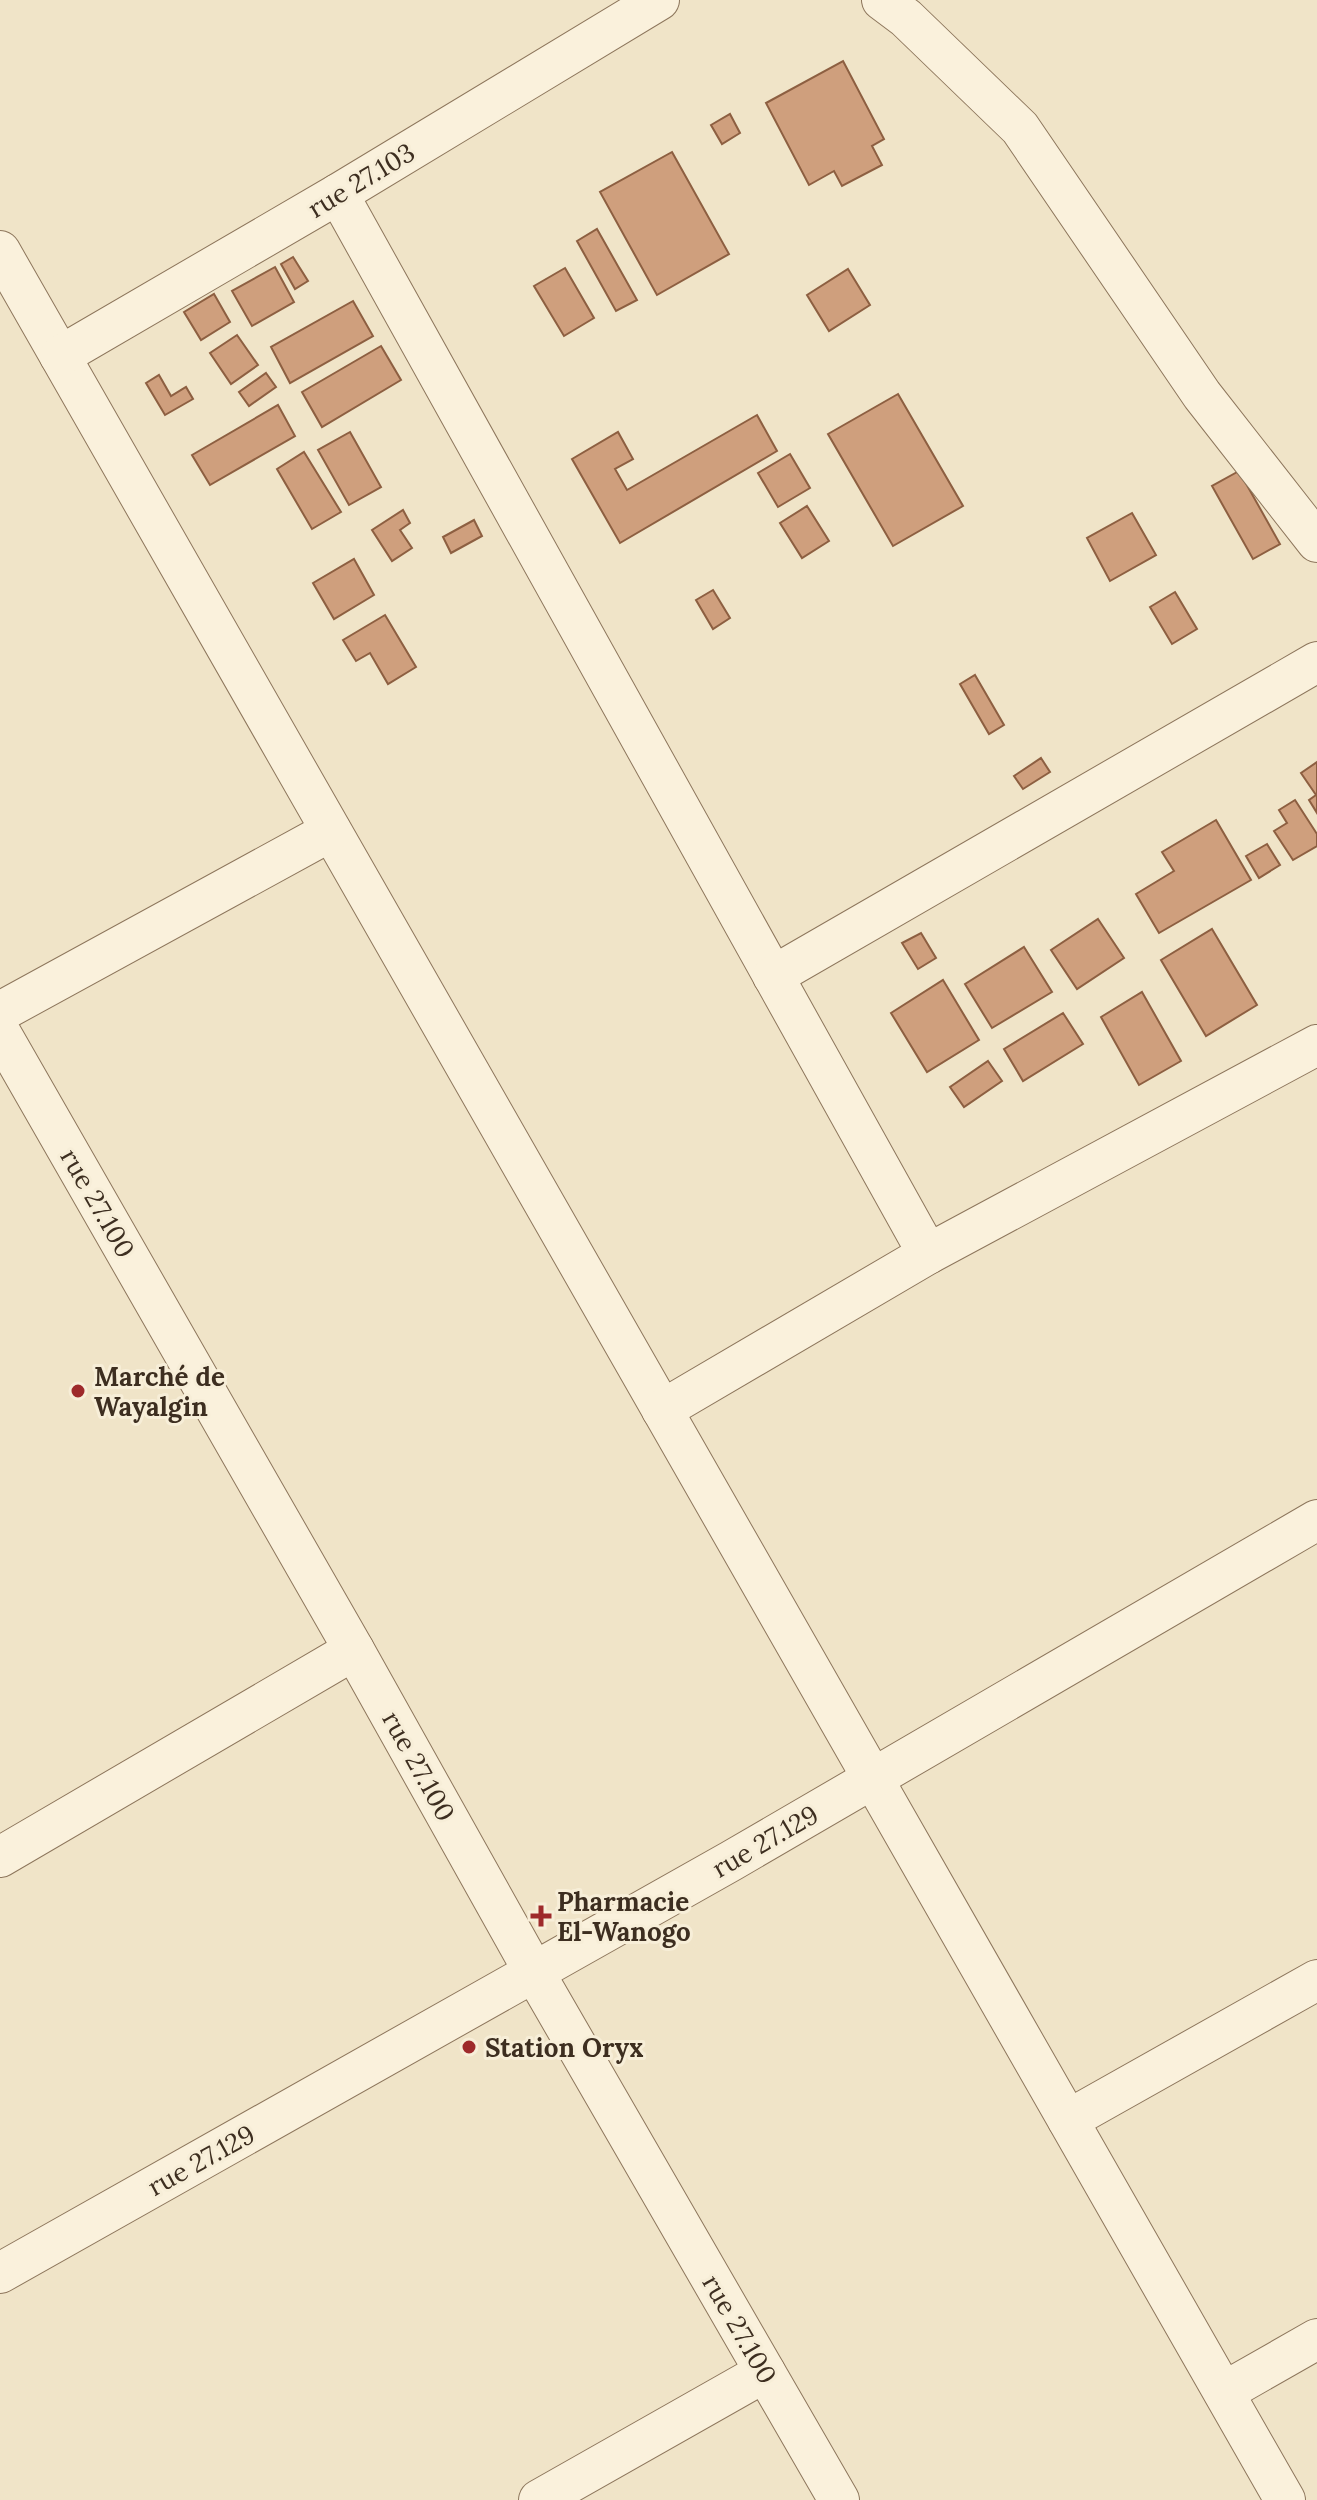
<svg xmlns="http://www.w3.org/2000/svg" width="1317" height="2500" font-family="Lora,serif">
<rect width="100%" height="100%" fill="#f0e4c8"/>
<g fill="#cf9f7d" stroke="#8d5f41" stroke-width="2">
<polygon points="843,61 884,139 872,146 882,165 842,186 834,171 809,185 766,103"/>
<polygon points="730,114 740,133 722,144 711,125"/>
<polygon points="672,152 729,254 657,295 600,192"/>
<polygon points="597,229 637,300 616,311 577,241"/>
<polygon points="293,257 308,281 295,289 281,264"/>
<polygon points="275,267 294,302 252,326 232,291"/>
<polygon points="565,268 594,318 564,336 534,286"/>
<polygon points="848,269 870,305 829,331 807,295"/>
<polygon points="214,294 230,322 201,340 184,312"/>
<polygon points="353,301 373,336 290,383 271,347"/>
<polygon points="237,335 258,365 231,384 210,353"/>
<polygon points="381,346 401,380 322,427 302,392"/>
<polygon points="266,373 276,387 249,406 239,392"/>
<polygon points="159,375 171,396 186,387 193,399 165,415 146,383"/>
<polygon points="898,394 963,506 893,546 828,434"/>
<polygon points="278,405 295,436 210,485 192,455"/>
<polygon points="757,415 777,451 620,543 572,459 618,432 633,459 615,469 627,490"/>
<polygon points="350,432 381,487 349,505 318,450"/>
<polygon points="304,452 341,512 312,529 277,469"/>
<polygon points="790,454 810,488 778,507 758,473"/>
<polygon points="1239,471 1280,544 1253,559 1212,486"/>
<polygon points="807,506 829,541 802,558 780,523"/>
<polygon points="403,510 410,523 400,530 412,548 392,561 372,530"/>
<polygon points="1132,513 1156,555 1110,581 1087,538"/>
<polygon points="474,520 482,536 451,553 443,537"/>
<polygon points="354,559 374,595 334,619 313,583"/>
<polygon points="713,590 730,618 713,629 696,600"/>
<polygon points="1175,592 1197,629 1172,644 1150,607"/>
<polygon points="385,615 416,667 388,684 370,653 356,661 343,640"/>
<polygon points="975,675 1004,725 989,734 960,684"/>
<polygon points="1041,758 1050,772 1023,789 1014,776"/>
<polygon points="1317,762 1317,813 1309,800 1316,795 1301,773"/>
<polygon points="1295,800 1317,834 1317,846 1293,860 1274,831 1287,823 1279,810"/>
<polygon points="1216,820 1251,880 1159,933 1136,894 1174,871 1162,852"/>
<polygon points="1267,844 1280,865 1259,878 1246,856"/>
<polygon points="1098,919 1124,958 1077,989 1051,950"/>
<polygon points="1212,929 1257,1005 1206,1036 1161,960"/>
<polygon points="921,933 936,958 918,969 902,943"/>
<polygon points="1024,947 1052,992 992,1028 965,984"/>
<polygon points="943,980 979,1040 927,1072 891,1013"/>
<polygon points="1142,992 1181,1061 1139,1085 1101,1017"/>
<polygon points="1063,1013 1083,1044 1023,1081 1004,1049"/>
<polygon points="988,1061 1002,1081 964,1107 950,1087"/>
</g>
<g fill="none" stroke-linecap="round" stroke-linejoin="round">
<defs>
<g id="street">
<polyline points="882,0 906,18 1020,128 1202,395 1317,542"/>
<polyline points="338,194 928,1254"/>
<polyline points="0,251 1285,2500"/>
<polyline points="60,356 338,194 659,0"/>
<polyline points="773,976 1317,662"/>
<polyline points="0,1012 331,831"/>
<polyline points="0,1032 354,1650 534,1972 839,2500"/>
<polyline points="662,1410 928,1254 1317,1045"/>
<polyline points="0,1857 354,1650"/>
<polyline points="1068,2120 1317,1980"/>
<polyline points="0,2273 731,1861 1317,1520"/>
<polyline points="1224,2392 1317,2339"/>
<polyline points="539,2500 765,2372"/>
</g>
</defs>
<use href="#street" stroke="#8d765c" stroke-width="42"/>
<use href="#street" stroke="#faf1dc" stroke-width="40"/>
</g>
<g fill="#9e2a2b" stroke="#f7eed8" stroke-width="3">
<circle cx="78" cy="1391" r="8"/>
<path d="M537 1904h8v8h8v8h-8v8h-8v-8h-8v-8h8z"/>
<circle cx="469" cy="2047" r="8"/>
</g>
<g text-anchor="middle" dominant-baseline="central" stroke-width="6" stroke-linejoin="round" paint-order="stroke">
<g font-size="26" fill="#3d2e20" stroke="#f7eed8">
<text transform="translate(361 180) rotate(-31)">rue 27.103</text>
<text transform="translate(98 1203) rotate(60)">rue 27.100</text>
<text transform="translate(419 1766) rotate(61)">rue 27.100</text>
<text transform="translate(765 1841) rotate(-30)">rue 27.129</text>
<text transform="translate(201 2160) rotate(-29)">rue 27.129</text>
<text transform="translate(740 2329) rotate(60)">rue 27.100</text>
</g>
<g font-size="26" font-weight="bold" fill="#3d2e20" stroke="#f7eed8" text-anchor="start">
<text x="94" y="1376">Marché de<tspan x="94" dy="30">Wayalgin</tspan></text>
<text x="557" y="1901">Pharmacie<tspan x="557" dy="30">El-Wanogo</tspan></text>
<text x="485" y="2047">Station Oryx</text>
</g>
</g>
</svg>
